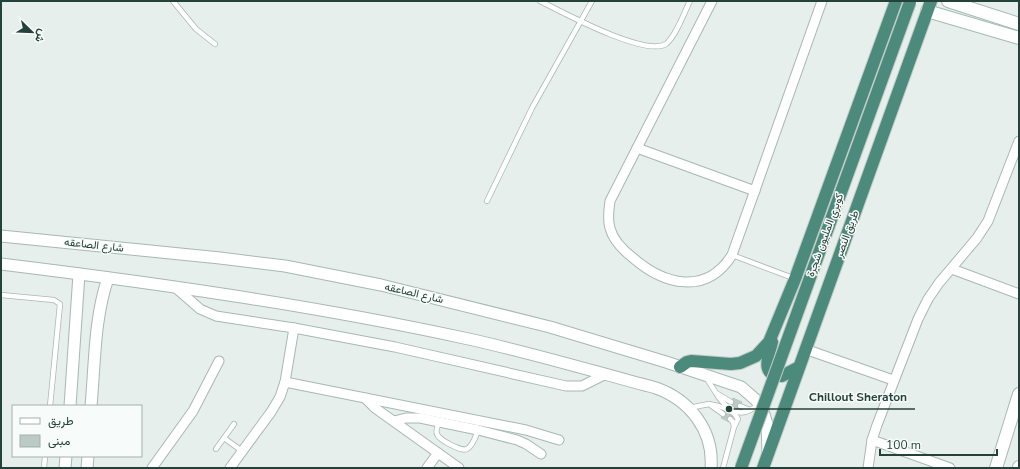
<svg xmlns="http://www.w3.org/2000/svg" width="1020" height="469" font-family="'Nunito Sans',Vazirmatn,sans-serif">
<rect width="100%" height="100%" fill="#e6efeb"/>
<g fill="#bbcac4" stroke="#b8c9c2">
<polygon points="733,398 742,402 738,410 729,406"/>
<polygon points="725,410 733,415 729,422 721,418"/>
</g>
<g fill="none" stroke-linecap="round" stroke-linejoin="round">
<defs>
<g id="service">
<polyline points="173,1 196,29 215,44"/>
<path d="M540 1C562 12 645 57 666 44 676 36 684 13 690 1"/>
<polyline points="487,201 532,108 592,1"/>
<polyline points="732,255 793,278"/>
<polyline points="1,295 54,300 60,304 50,406"/>
<polyline points="707,379 716,393 731,402"/>
<path d="M716 393C722 404 737 418 750 410"/>
<path d="M709 404C718 405 734 410 738 419L734 427"/>
<polyline points="740,406 750,410 759,405"/>
<polyline points="689,408 709,404 723,414"/>
<path d="M439 422C438 426 435 431 437 434 439 440 462 452 467 449 473 446 476 436 478 430"/>
<polyline points="224,438 242,451"/>
<polyline points="216,449 234,424"/>
<polyline points="44,468 45,456"/>
<polyline points="723,468 734,427 733,422 730,419"/>
</g>
<g id="minor">
<path d="M712 1 610 201C609 210 607 219 610 228 613 240 623 250 632 257 664 285 706 296 732 255L822 1"/>
<polyline points="637,148 755,191"/>
<polyline points="952,269 1019,294"/>
<polyline points="176,288 200,309 216,316 294,328 395,347 566,386 582,386 606,374"/>
<polyline points="805,349 893,380"/>
<polyline points="285,382 526,430 559,440"/>
<polyline points="365,398 375,408 459,468"/>
<polyline points="394,421 406,418 420,418 478,430 517,440 526,444 541,454"/>
<polyline points="872,440 950,468"/>
<polyline points="152,468 193,411 219,361"/>
<polyline points="230,468 271,412 280,397 285,382 294,328"/>
<polyline points="427,468 438,453"/>
<polyline points="868,468 872,440 877,425 918,319 928,299 939,283 977,238 988,221 1019,141"/>
</g>
<g id="tertiary">
<polyline points="1,236 220,258 285,266 381,285 550,327 666,362 741,387 756,400 763,411 767,424 768,452"/>
<path d="M1 264C156 283 311 305 464 338 529 352 592 371 656 388 690 400 714 431 711 468"/>
<polyline points="70,406 79,274"/>
<path d="M91 406C95 363 94 319 108 278"/>
<polyline points="65,468 66,456"/>
<polyline points="87,468 88,456"/>
</g>
<g id="secondary">
<polyline points="948,1 1019,24"/>
<polyline points="927,11 1019,38"/>
<polyline points="996,468 1019,394"/>
<polyline points="1019,468 1019,467"/>
</g>
<g id="trunk">
<path d="M772 342C769 356 759 375 782 376L799 367"/>
<polyline points="680,367 687,362 691,361 731,364 740,363 756,356 769,342 795,279 896,1"/>
<polyline points="763,468 931,1"/>
</g>
</defs>
<use href="#service" stroke="#a8b8b2" stroke-width="6"/>
<use href="#minor" stroke="#a8b8b2" stroke-width="11"/>
<use href="#tertiary" stroke="#a8b8b2" stroke-width="13"/>
<use href="#secondary" stroke="#a4bbb3" stroke-width="14"/>
<use href="#trunk" stroke="#c2cac8" stroke-width="14"/>
<use href="#service" stroke="#fff" stroke-width="4.5"/>
<use href="#minor" stroke="#fff" stroke-width="9"/>
<use href="#tertiary" stroke="#fff" stroke-width="11"/>
<use href="#secondary" stroke="#fff" stroke-width="12"/>
<use href="#trunk" stroke="#4c8a7c" stroke-width="12"/>
<defs>
<polyline id="trunk-bridge" points="741,468 910,2"/>
</defs>
<use href="#trunk-bridge" stroke="#c2cac8" stroke-width="14" stroke-linecap="butt"/>
<use href="#trunk-bridge" stroke="#4c8a7c" stroke-width="12"/>
</g>
<g text-anchor="middle" dominant-baseline="central" stroke-width="3" stroke-linejoin="round" paint-order="stroke">
<g font-size="11" fill="#24423a" stroke="#f7fbf9">
<text transform="translate(847 234) rotate(-70)">طريق النصر</text>
<text transform="translate(825 235) rotate(-70)">كوبري المليون شجرة</text>
<text transform="translate(94 245) rotate(6)">شارع الصاعقه</text>
<text transform="translate(414 293) rotate(13)">شارع الصاعقه</text>
</g>
</g>
<path fill="none" stroke="#24423a" stroke-width="1.5" d="M729 409L800 409H915"/>
<circle fill="#24423a" stroke="#f7fbf9" stroke-width="1.5" cx="729" cy="409" r="4"/>
<g font-size="12" text-anchor="middle" font-weight="bold" fill="#24423a" stroke="#f7fbf9" stroke-width="3" stroke-linejoin="round" paint-order="stroke">
<text x="858" y="401">Chillout Sheraton</text>
</g>
<rect width="1020" height="469" fill="none" stroke="#24423a" stroke-width="4"/>
<rect x="12" y="405" width="130" height="52" fill="#f7fbf9" stroke="#a3b1ad"/>
<rect x="20" y="418" width="20" height="6" fill="#ffffff" stroke="#a3b1ad"/>
<text x="48" y="425" font-size="12" fill="#24423a">طريق</text>
<rect x="20" y="435" width="20" height="12" fill="#bbcac4" stroke="#a3b1ad"/>
<text x="48" y="445" font-size="12" fill="#24423a">مبنى</text>
<g transform="translate(32 32) rotate(113)" stroke="#f7fbf9" stroke-width="3" paint-order="stroke">
<path d="M0-3L7 15L0 10L-7 15Z" fill="#24423a"/>
<text y="-6" font-size="11" font-weight="bold" text-anchor="middle" fill="#24423a">ش</text>
</g>
<path d="M880 449v6h117v-6" fill="none" stroke="#24423a" stroke-width="2"/>
<text x="886" y="449" font-size="12" fill="#24423a" stroke="#f7fbf9" stroke-width="3" paint-order="stroke">100 m</text>
</svg>
